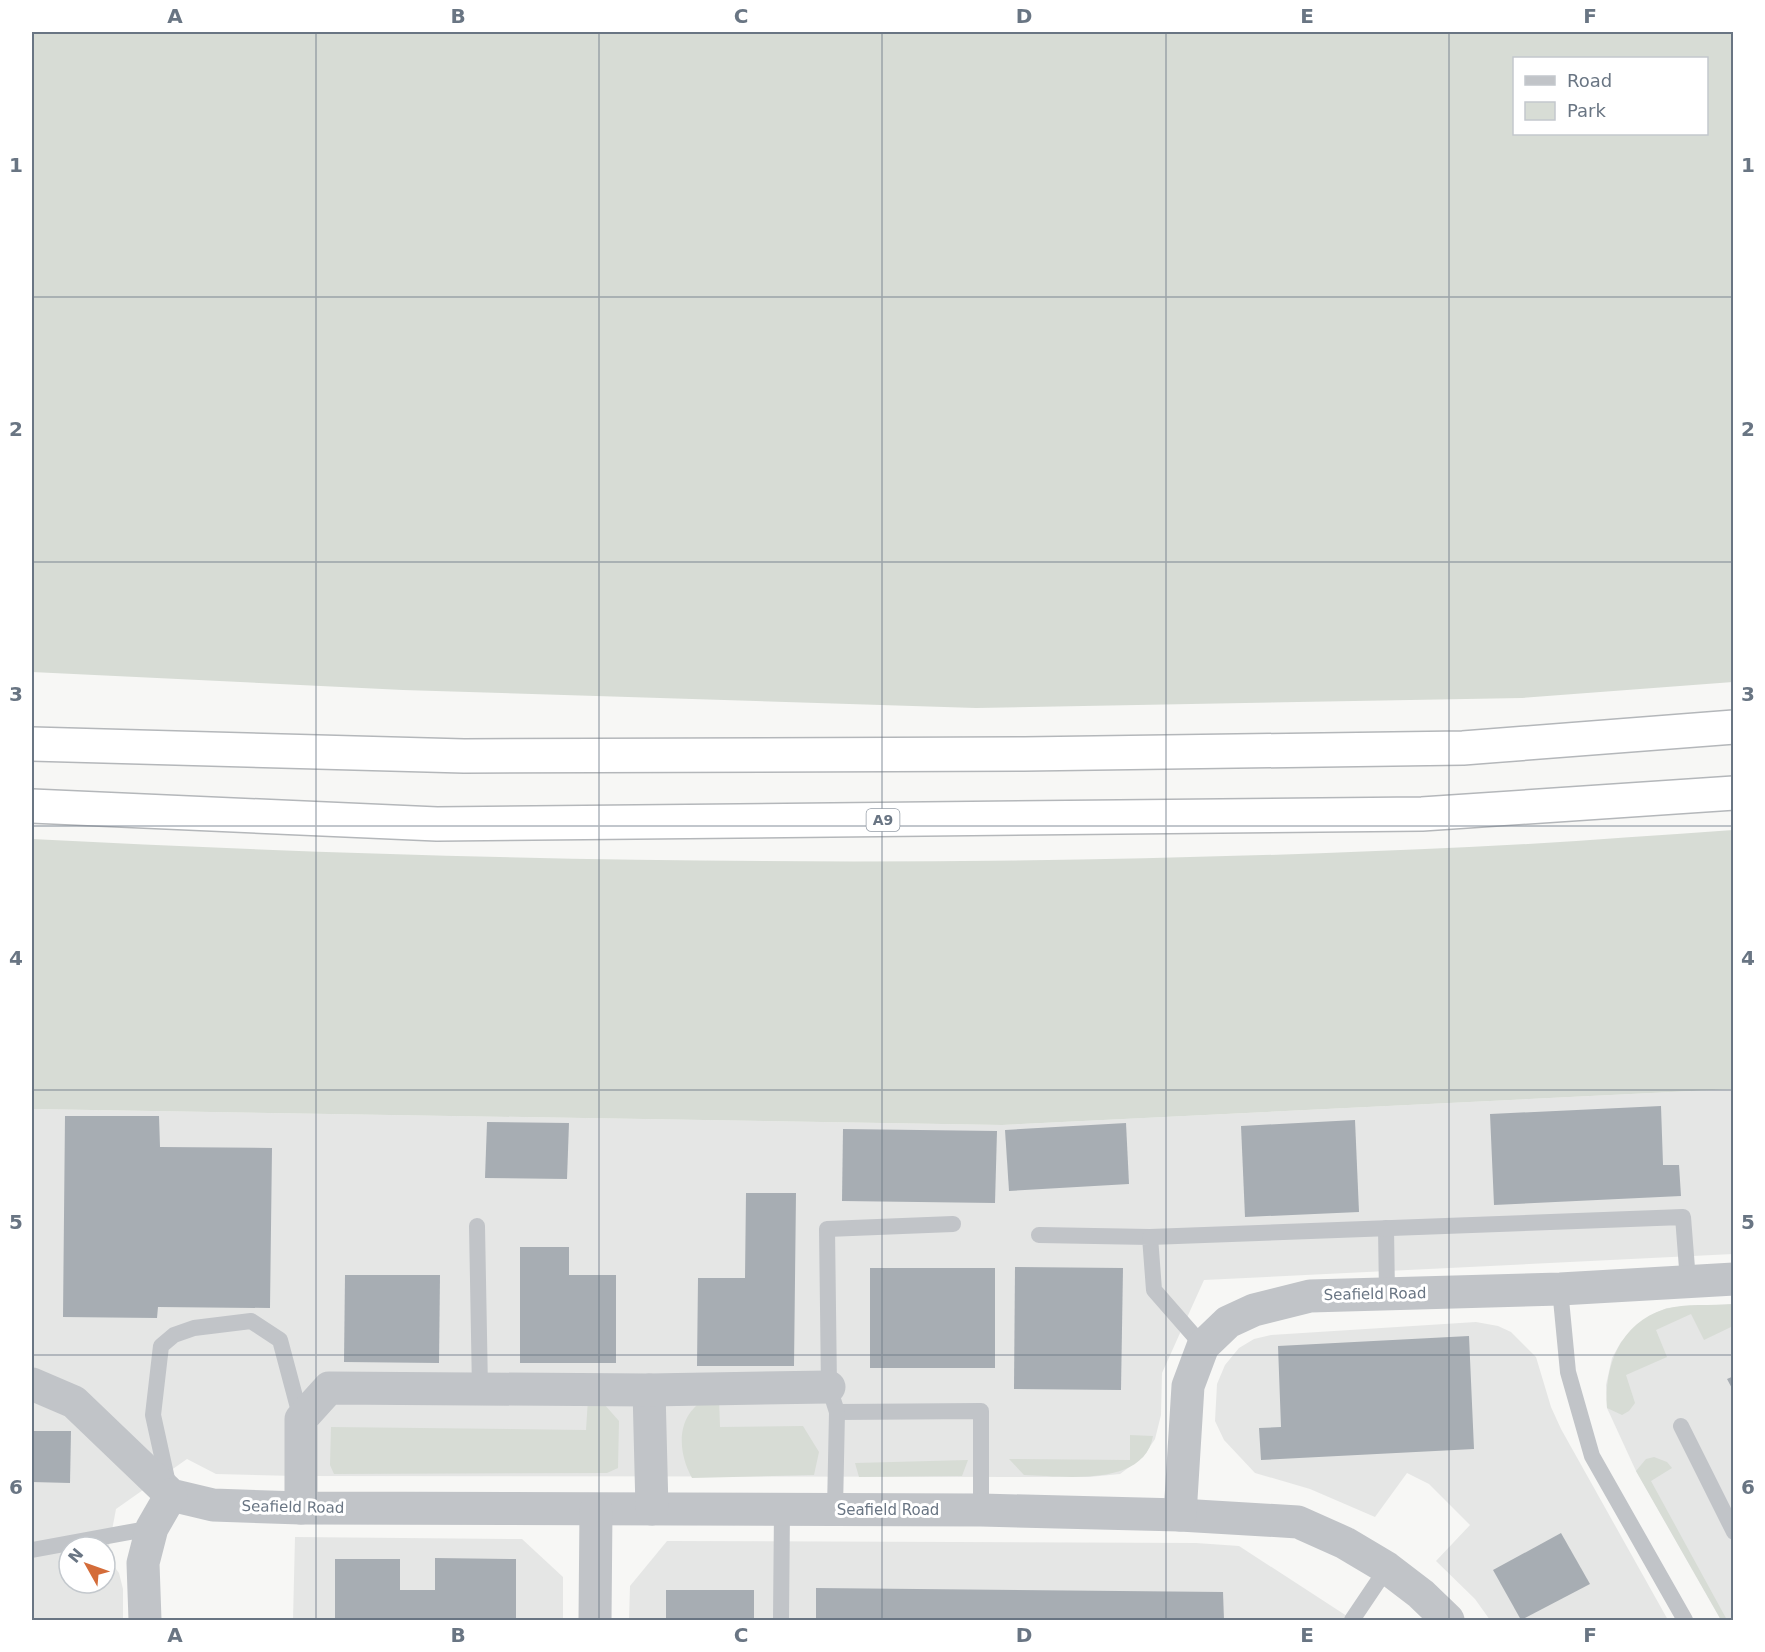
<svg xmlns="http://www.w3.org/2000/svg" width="1765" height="1652" font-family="'DejaVu Sans',sans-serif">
<rect width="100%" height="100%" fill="#f7f7f5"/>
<g fill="#e5e6e5" fill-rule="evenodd">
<path d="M1733 1089V1254L1204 1280 1162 1373 1161 1415 1155 1439 1143 1457 1120 1474 1089 1477 295 1476 216 1474 187 1459 116 1509 107 1557 119 1573 123 1589V1620H32V1109L1002 1125ZM69 1547H105V1583H69Z"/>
<polygon points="1733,1304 1733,1620 1721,1620 1636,1471 1607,1408 1606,1385 1612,1358 1621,1342 1653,1314 1667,1308"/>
<polygon points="1476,1322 1498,1326 1511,1332 1536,1357 1551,1407 1561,1429 1668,1620 1490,1620 1475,1599 1436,1561 1470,1525 1429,1484 1407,1473 1375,1517 1310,1489 1255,1473 1224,1440 1215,1421 1217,1384 1225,1365 1239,1348 1254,1339 1271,1335"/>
<polygon points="295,1537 522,1539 563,1577 563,1620 293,1620"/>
<polygon points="667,1541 1196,1543 1239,1546 1353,1620 629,1620 630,1586"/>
</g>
<g fill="#d7dcd5" fill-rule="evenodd">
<path d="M32 32H1733V682L1522 698 976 708 403 690 32 672ZM1706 58V134H1514V58Z"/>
<path d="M1733 830V1089L1002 1125 32 1109V839C510 864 990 870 1469 847 1557 843 1645 836 1733 830Z"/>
<path d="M1733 1304V1331L1731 1327 1704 1340 1691 1314 1656 1330 1667 1357 1626 1375 1635 1403 1629 1411 1622 1415 1607 1408C1604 1366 1620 1323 1665 1309 1685 1303 1712 1306 1733 1304Z"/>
<polygon points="588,1399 604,1404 619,1421 618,1468 607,1473 334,1474 330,1465 331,1427 586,1430"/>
<path d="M706 1399H719L720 1427 803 1426 819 1452 814 1475 692 1478C677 1451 676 1415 706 1399Z"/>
<path d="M1130 1435 1153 1436C1144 1488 1063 1476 1024 1475L1009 1459 1130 1460Z"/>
<polygon points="1654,1457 1667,1462 1672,1468 1651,1481 1727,1620 1721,1620 1636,1471 1646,1459"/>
<polygon points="968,1460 962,1476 859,1477 855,1463"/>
</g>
<g fill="#a7adb3">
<polygon points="1661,1106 1663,1165 1679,1165 1681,1196 1494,1205 1490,1114"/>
<polygon points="65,1116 159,1116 160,1147 272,1148 270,1308 158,1307 157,1318 63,1317"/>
<polygon points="1355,1120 1359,1212 1245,1217 1241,1126"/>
<polygon points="487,1122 569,1123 567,1179 485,1178"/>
<polygon points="1126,1123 1129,1184 1009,1191 1005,1130"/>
<polygon points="843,1129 997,1131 995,1203 842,1201"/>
<polygon points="746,1193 796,1193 794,1366 697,1366 698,1278 745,1278"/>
<polygon points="520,1247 569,1247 569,1275 616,1275 616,1363 520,1363"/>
<polygon points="1015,1267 1123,1268 1121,1390 1014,1389"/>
<rect x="870" y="1268" width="125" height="100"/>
<polygon points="345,1275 440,1275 439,1363 344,1362"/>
<polygon points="1469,1336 1474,1449 1261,1460 1259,1428 1281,1427 1278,1346"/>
<polygon points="1734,1376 1734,1392 1727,1379"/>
<polygon points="32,1431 71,1431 70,1483 32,1482"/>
<polygon points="1561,1533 1590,1584 1521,1620 1493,1570"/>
<polygon points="435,1558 516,1559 516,1620 335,1620 335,1559 400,1559 400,1590 435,1590"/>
<polygon points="816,1588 1223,1592 1224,1620 816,1620"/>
<rect x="666" y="1590" width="88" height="30"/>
</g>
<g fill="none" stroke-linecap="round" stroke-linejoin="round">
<defs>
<g id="trunk">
<polyline points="32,744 464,756 1024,754 1463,748 1734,727"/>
<polyline points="32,806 437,824 1422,814 1734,793"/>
</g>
</defs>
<use href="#trunk" stroke="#b4b7ba" stroke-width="36"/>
<g stroke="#c1c4c8" stroke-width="16">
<polyline points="477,1226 480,1389"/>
<polyline points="1386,1228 1387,1294"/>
<polyline points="1039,1235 1150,1237 1154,1290 1203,1346"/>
<polyline points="1150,1237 1683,1217 1688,1281"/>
<polyline points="1560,1289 1568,1372 1592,1456 1685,1620"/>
<polyline points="837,1412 981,1411 981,1510"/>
<polyline points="1681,1426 1734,1532"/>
<polyline points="169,1488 153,1415 161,1346 174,1335 194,1328 251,1321 280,1340 301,1419"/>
<polyline points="835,1509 837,1412 829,1387 827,1229 953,1224"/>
<polyline points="32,1550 152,1528"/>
<polyline points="781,1620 782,1509"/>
<polyline points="1352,1620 1387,1568"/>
</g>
<g stroke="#c1c4c8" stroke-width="33">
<polyline points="32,1384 74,1402 171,1495 213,1505 301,1508 981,1510 1180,1515 1298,1522 1345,1543 1387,1568 1421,1594 1448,1620"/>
<polyline points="649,1390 652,1509"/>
<polyline points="301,1508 301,1419 329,1388 649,1390 829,1387"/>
<polyline points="1180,1515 1188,1386 1203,1346 1228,1322 1254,1310 1310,1296 1560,1289 1734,1279"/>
<polyline points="145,1620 143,1563 152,1528 171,1495"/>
<polyline points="595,1620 596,1510"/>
</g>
<use href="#trunk" stroke="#fff" stroke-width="33"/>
</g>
<path fill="none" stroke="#697583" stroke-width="1.5" stroke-opacity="0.55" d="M316 32V1620M599 32V1620M882 32V1620M1166 32V1620M1449 32V1620M32 297H1734M32 562H1734M32 826H1734M32 1090H1734M32 1355H1734"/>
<g text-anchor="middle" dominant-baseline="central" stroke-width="6" stroke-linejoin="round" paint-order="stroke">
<rect fill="#fff" stroke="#969ea8" stroke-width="1.5" x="866.5" y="809" width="33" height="22" rx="4.5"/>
<g font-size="14" font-weight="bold" fill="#697583">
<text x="883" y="820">A9</text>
</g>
<g font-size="15" fill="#697583" stroke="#fff">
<text transform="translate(1375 1294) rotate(-1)">Seafield Road</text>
<text transform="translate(293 1507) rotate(1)">Seafield Road</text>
<text x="888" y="1510">Seafield Road</text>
</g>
</g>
<rect width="1765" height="1652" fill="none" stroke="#ffffff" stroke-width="66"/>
<rect x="1513" y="57" width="195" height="78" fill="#ffffff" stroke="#c3c8cd" stroke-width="1.5"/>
<rect x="1525" y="76" width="30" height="9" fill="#c1c4c8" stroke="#c3c8cd" stroke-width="1.5"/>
<text x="1567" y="87" font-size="18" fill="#697583">Road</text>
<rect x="1525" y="102" width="30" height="18" fill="#d7dcd5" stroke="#c3c8cd" stroke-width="1.5"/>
<text x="1567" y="117" font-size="18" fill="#697583">Park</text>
<g transform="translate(87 1565) rotate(310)"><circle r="28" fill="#ffffff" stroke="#c3c8cd" stroke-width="1.5"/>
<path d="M0-4.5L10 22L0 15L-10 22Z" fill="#d46c39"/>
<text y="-9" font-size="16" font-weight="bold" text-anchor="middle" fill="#697583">N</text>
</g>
<rect x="33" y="33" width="1699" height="1586" fill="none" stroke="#697583" stroke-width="2"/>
<g font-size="20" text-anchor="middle" font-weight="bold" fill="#697583">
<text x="175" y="23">A</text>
<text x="458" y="23">B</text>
<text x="741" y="23">C</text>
<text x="1024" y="23">D</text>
<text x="1307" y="23">E</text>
<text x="1590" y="23">F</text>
<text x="16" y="172">1</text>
<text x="1748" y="172">1</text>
<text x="16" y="436">2</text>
<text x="1748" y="436">2</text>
<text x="16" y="701">3</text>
<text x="1748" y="701">3</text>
<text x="16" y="965">4</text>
<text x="1748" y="965">4</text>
<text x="16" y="1229">5</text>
<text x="1748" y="1229">5</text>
<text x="16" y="1494">6</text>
<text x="1748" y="1494">6</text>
<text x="175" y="1642">A</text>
<text x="458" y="1642">B</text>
<text x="741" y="1642">C</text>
<text x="1024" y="1642">D</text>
<text x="1307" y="1642">E</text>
<text x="1590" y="1642">F</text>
</g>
</svg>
